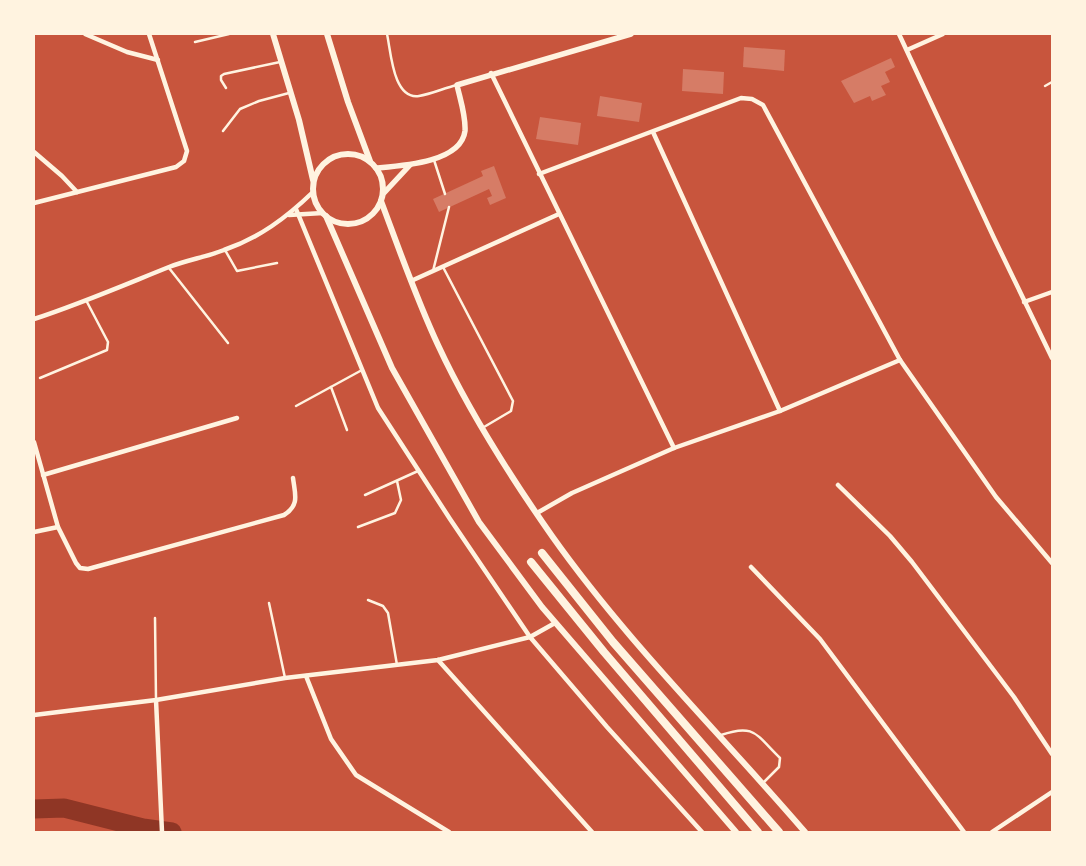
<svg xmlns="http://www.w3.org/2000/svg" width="1086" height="866" font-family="'DM Sans',sans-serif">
<rect width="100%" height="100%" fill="#c8553d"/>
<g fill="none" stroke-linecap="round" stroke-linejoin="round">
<polyline stroke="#8f3625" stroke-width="19" points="34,809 64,808 143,828 172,832"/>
</g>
<g fill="#d67c66">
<polygon points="744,47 785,50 784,71 743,67"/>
<polygon points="891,58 895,67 885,72 890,82 881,86 886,95 872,101 870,96 854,103 841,81"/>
<polygon points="683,69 724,72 723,94 682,91"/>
<polygon points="600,96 642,103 639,122 597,116"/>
<polygon points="540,117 581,123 578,145 536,139"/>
<polygon points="494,166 506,198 490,205 487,198 492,196 489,189 439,212 433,199 483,176 481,171"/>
</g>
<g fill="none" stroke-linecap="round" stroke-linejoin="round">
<g stroke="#fff3e0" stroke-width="2.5">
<path d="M387 34C391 52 393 100 419 96 432 94 444 88 457 85"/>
<polyline points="195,42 229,34"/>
<polyline points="1045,86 1052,82"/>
<polyline points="226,88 221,80 221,76 224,74 280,62"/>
<polyline points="223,131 240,109 259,101 289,93"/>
<polyline points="434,160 445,194"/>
<polyline points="225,250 237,271 277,263"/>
<polyline points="443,267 513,401 511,411 484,427"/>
<polyline points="169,268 228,343"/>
<polyline points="433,271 449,207"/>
<polyline points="40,378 107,350 108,342 87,302"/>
<polyline points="331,387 347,430"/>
<polyline points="296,406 362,370"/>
<polyline points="365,495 418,471"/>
<polyline points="358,527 395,513 401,500 397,481"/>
<polyline points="368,600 383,606 388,613 397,665"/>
<polyline points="269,603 285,678"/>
<polyline points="155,618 156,700"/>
<path d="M721 735C755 723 756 735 780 758L779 767 764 782"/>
</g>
<g stroke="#fff3e0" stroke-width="4.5">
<polyline points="85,34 127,52 158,60"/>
<polyline points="899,34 994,238 1052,358"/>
<polyline points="907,50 943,34"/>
<polyline points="491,73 674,448"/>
<polyline points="653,132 780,411"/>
<polyline points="34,152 62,176 77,192"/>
<polyline points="539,174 741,98 752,99 763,105 900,360 996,497 1052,563"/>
<polyline points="34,203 176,167 184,161 187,151 149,34"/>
<polyline points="296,209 378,408 450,519 530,637 607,727 702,832"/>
<polyline points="289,215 323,213"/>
<polyline points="411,281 559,214"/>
<polyline points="1024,302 1052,292"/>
<path d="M34 319C80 304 124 285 169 267 187 260 206 257 224 250 259 238 286 218 313 192"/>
<path d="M34 442 58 527 76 563 80 568 88 569 284 515C300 505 295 494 293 478"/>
<polyline points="43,475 237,418"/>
<polyline points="838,485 890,536 912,562 1014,697 1052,754"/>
<polyline points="537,513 572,493 674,448 780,411 900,360"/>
<polyline points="34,532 58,527"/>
<polyline points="751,567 820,639 964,832"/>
<polyline points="438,660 592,832"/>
<polyline points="306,676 331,739 356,775 449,832"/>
<polyline points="156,700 162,832"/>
<polyline points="34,715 156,700 285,678 438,660 530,637 555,623"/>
<polyline points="992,832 1052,792"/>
</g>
<g stroke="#fff3e0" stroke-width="5.5">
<path d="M376 168C400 166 461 163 465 131 466 116 460 99 457 85L631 34"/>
<polyline points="383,194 410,165"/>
</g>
<g stroke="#fff3e0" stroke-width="6">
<polyline points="273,34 299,120 313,180"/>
<polyline points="327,34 348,102 370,161"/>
<circle cx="348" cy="189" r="35"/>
<path d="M381 201C399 249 416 298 438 345 469 412 510 476 552 536 627 642 721 734 805 832"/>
<polyline points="326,216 392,368 479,522 542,607 736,832"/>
</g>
<g stroke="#fff3e0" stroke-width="8">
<polyline points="542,553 613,642 779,832"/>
<polyline points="531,562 604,652 758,832"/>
</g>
</g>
<rect width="1086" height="866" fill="none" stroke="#fff3e0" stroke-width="70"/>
</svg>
